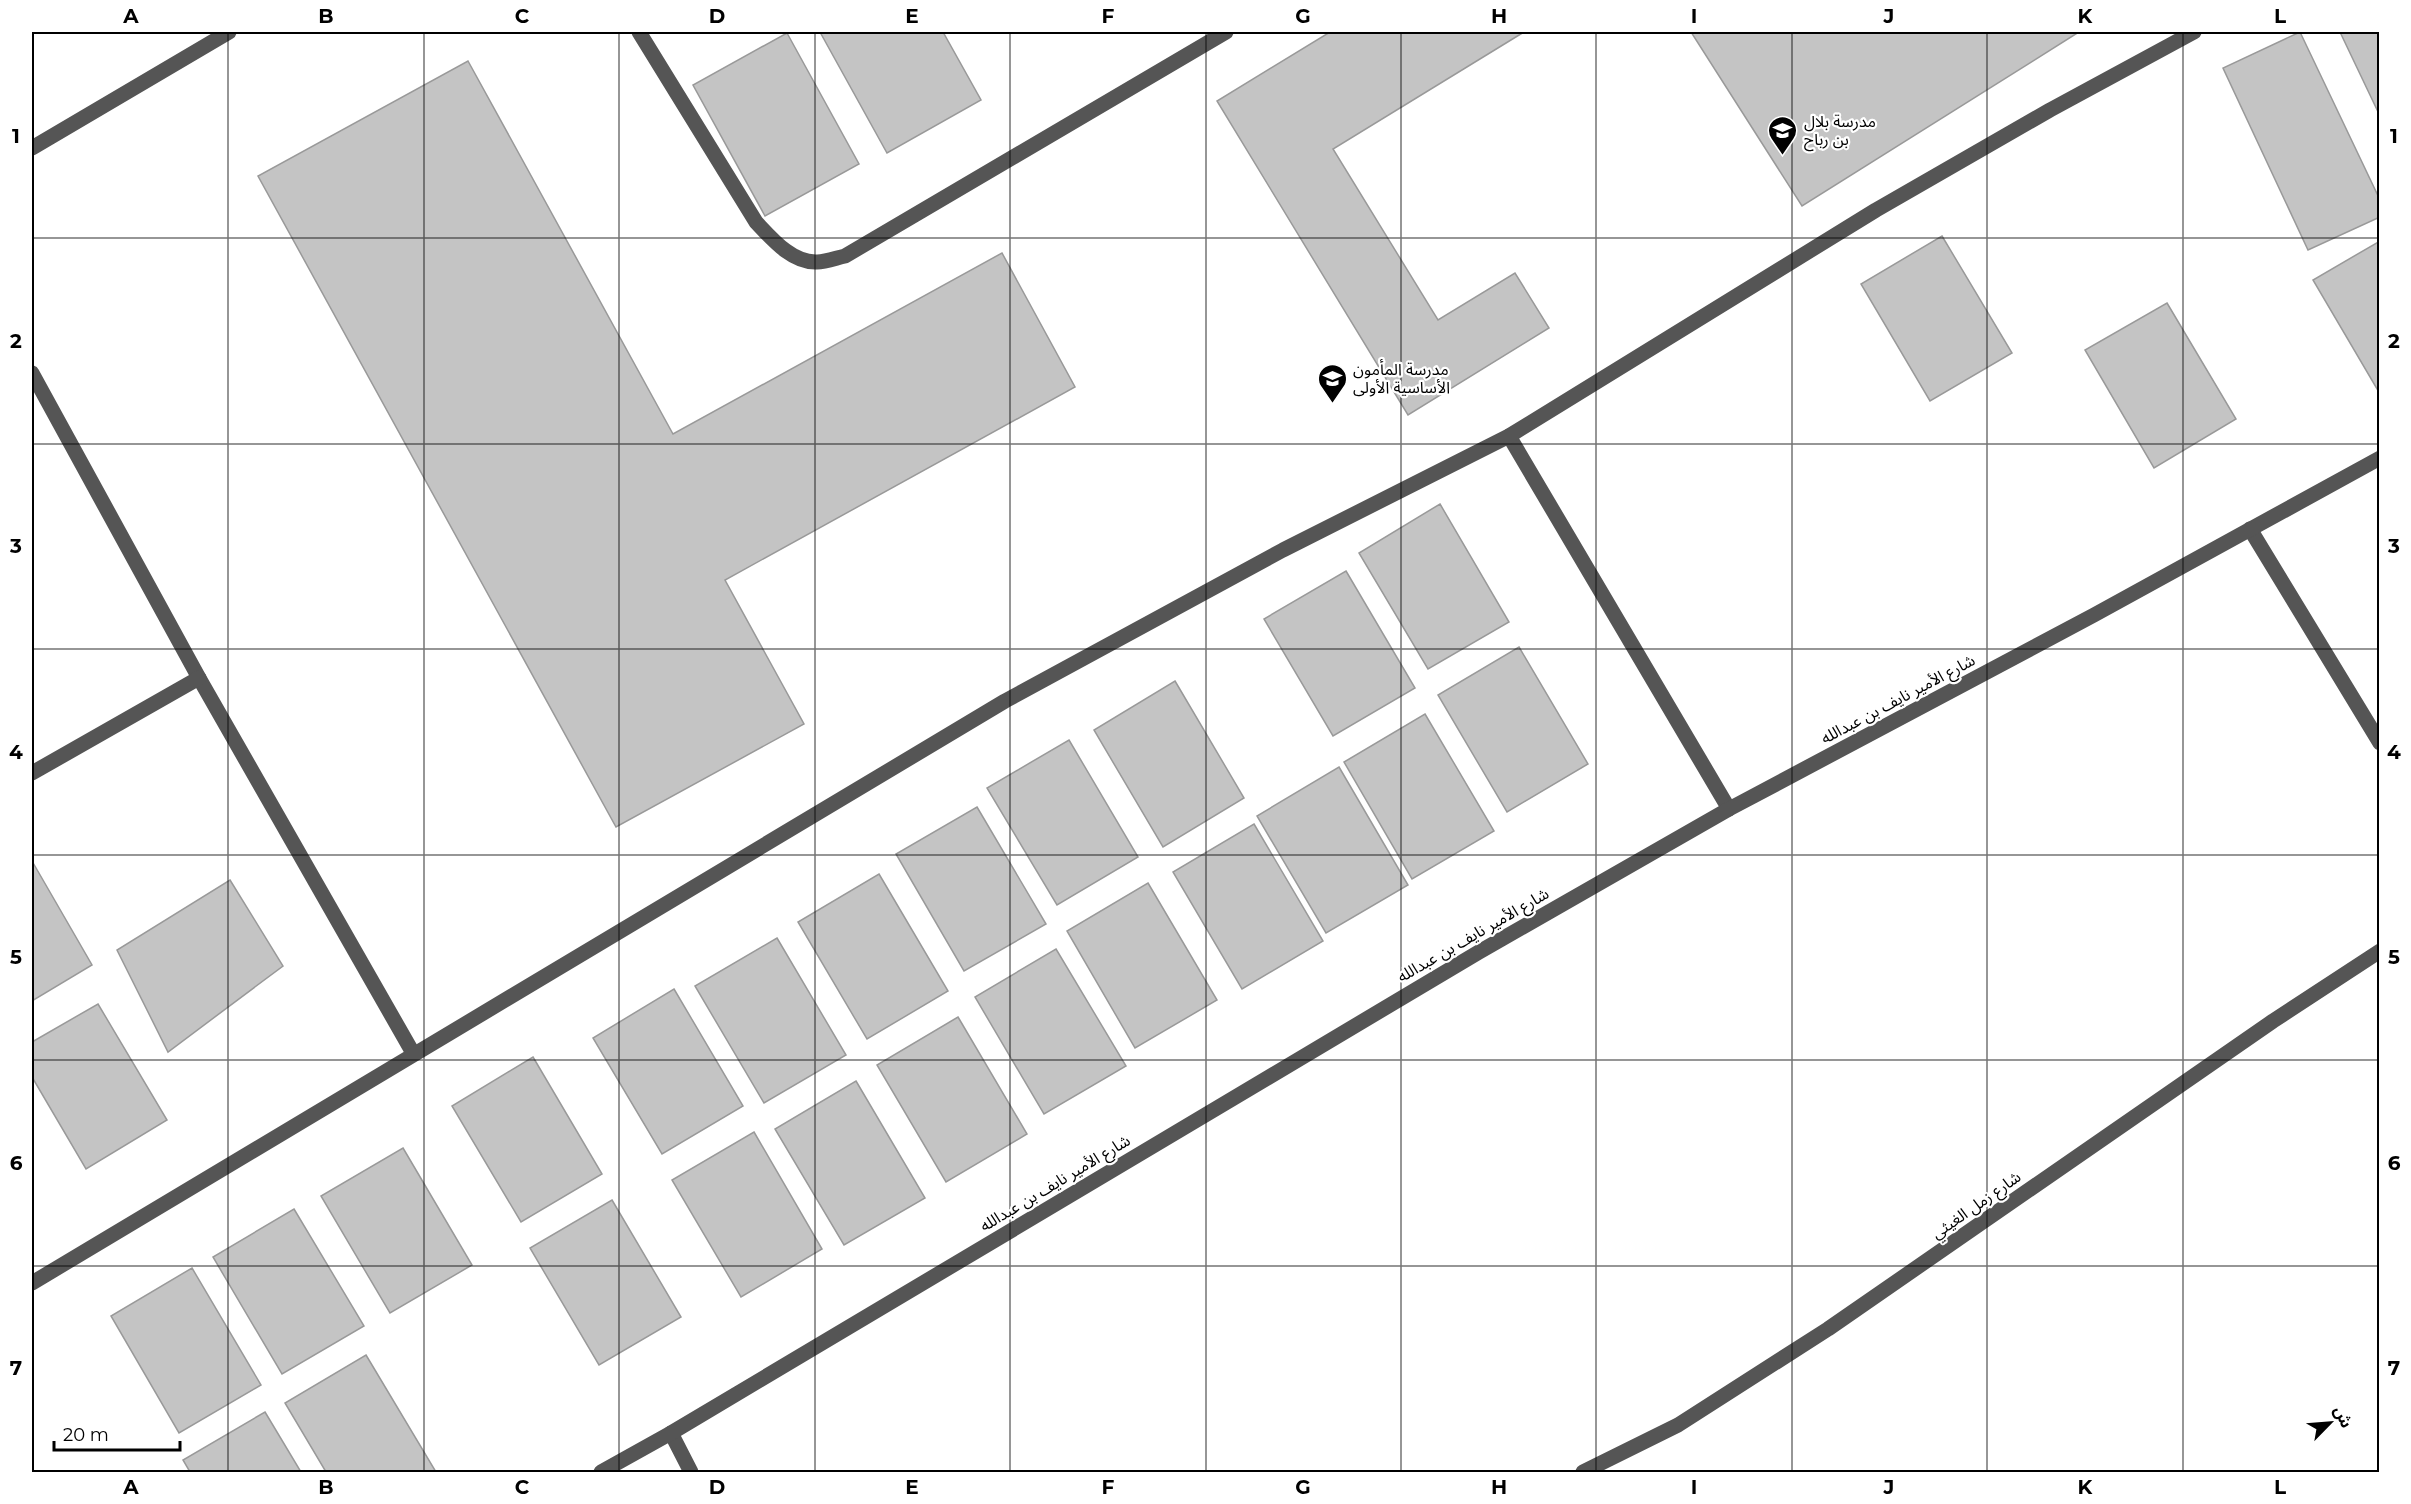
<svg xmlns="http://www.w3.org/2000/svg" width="2411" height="1504" font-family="Montserrat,'Noto Sans Arabic',sans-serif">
<rect width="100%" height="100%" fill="#fff"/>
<g fill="#c4c4c4" stroke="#999" stroke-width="1.5">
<polygon points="820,32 943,32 981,100 887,153"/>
<polygon points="1330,32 1524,32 1333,149 1438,320 1515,273 1549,328 1408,415 1217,101"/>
<polygon points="1691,32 2079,32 1802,206"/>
<polygon points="2300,32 2380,200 2380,217 2308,250 2223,68"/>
<polygon points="2340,32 2380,32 2380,116"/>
<polygon points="787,33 859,164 765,216 693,85"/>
<polygon points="468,61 673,434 1002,253 1075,387 725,580 804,724 616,827 258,176"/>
<polygon points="1942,236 2012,353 1930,401 1861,284"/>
<polygon points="2380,241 2380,394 2313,280"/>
<polygon points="2167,303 2236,419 2154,468 2085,350"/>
<polygon points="1440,504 1509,622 1428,669 1359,553"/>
<polygon points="1346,571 1415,688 1333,736 1264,619"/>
<polygon points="1519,647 1588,764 1507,812 1438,695"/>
<polygon points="1175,681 1244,798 1163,847 1094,730"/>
<polygon points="1425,714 1494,831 1412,879 1344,762"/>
<polygon points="1069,740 1138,857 1057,905 987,788"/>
<polygon points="1339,767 1408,885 1326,933 1257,816"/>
<polygon points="977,807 1046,924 964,971 896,854"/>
<polygon points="1254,824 1323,941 1242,989 1173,872"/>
<polygon points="32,861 92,965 32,1001"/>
<polygon points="879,874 948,991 867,1039 798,922"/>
<polygon points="230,880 283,966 168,1052 117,950"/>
<polygon points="1148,883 1217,1000 1135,1048 1067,931"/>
<polygon points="777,938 846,1055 764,1103 695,986"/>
<polygon points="1056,949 1126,1066 1044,1114 975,997"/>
<polygon points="674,989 743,1106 662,1154 593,1038"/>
<polygon points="98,1004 167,1120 86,1169 32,1077 32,1042"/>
<polygon points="958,1017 1027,1134 946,1182 877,1065"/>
<polygon points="533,1057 602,1174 521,1222 452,1106"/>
<polygon points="856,1081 925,1198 844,1245 775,1129"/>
<polygon points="754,1132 822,1249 741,1297 672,1180"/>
<polygon points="403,1148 472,1265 390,1313 321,1196"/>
<polygon points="612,1200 681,1317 599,1365 530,1248"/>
<polygon points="294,1209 364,1326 282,1374 213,1257"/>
<polygon points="192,1268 261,1385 179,1433 111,1316"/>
<polygon points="366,1355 436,1472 326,1472 285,1403"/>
<polygon points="265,1412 301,1472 190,1472 183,1460"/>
</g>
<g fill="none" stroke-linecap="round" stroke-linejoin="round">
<g stroke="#555" stroke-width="15">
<path d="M639 32 756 222C772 239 792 263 817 262 826 262 836 258 845 256L1226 32"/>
<polyline points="32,148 229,32"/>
<polyline points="32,373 199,678 413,1053"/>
<polyline points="1509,436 1729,809"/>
<polyline points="2250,529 2380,743"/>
<polyline points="32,773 199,678"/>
<polyline points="32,1283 1005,701 1283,550 1509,436 1876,210 2050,110 2194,32"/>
<polyline points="671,1433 691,1472"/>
<polyline points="601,1472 671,1433 1479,952 1729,809 2094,615 2380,458"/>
<polyline points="1583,1472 1678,1425 1828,1329 2273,1021 2380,951"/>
</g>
</g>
<path fill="none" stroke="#000" stroke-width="1.5" stroke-opacity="0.55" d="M228 32V1472M424 32V1472M619 32V1472M815 32V1472M1010 32V1472M1206 32V1472M1401 32V1472M1596 32V1472M1792 32V1472M1987 32V1472M2183 32V1472M32 238H2380M32 444H2380M32 649H2380M32 855H2380M32 1060H2380M32 1266H2380"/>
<defs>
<symbol id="school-pin" viewBox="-11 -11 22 30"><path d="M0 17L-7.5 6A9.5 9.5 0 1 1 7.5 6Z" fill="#000" stroke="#fff"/><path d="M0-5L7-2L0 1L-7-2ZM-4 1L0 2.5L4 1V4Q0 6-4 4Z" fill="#fff"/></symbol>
</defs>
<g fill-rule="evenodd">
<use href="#school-pin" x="1766" y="114" width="33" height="45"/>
<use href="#school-pin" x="1316" y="362" width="33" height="45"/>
</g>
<g text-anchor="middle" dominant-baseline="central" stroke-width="4.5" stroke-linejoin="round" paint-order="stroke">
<g font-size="16" fill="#000" stroke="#fff" text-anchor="start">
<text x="1804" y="121">مدرسة بلال<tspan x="1804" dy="18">بن رباح</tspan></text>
<text x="1353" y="369">مدرسة المأمون<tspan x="1353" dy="18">الأساسية الأولى</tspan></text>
</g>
<g font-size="16" fill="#000" stroke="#fff">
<text transform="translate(1898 699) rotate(-28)">شارع الأمير نايف بن عبدالله</text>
<text transform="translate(1473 935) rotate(-30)">شارع الأمير نايف بن عبدالله</text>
<text transform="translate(1055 1183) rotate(-31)">شارع الأمير نايف بن عبدالله</text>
<text transform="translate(1976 1205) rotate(-35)">شارع زمل الغيثي</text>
</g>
</g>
<rect width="2411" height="1504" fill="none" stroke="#ffffff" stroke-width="66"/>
<g transform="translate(2330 1423) rotate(65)" stroke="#ffffff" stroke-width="4.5" paint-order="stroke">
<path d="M0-4.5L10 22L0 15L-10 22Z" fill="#000000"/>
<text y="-9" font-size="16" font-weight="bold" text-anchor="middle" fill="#000000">ش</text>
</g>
<path d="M54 1441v9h126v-9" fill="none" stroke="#000000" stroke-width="3"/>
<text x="63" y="1441" font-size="18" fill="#000000" stroke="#ffffff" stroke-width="4.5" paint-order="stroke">20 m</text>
<rect x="33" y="33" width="2345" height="1438" fill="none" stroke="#000" stroke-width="2"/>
<g font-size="20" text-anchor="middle" font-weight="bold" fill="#000">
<text x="131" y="23">A</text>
<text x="326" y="23">B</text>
<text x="522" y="23">C</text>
<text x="717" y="23">D</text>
<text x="912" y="23">E</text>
<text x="1108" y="23">F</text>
<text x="1303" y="23">G</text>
<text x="1499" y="23">H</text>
<text x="1694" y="23">I</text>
<text x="1889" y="23">J</text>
<text x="2085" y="23">K</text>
<text x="2280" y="23">L</text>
<text x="16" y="143">1</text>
<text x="2394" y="143">1</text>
<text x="16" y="348">2</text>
<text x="2394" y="348">2</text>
<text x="16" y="553">3</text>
<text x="2394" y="553">3</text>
<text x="16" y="759">4</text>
<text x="2394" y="759">4</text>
<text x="16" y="964">5</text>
<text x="2394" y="964">5</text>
<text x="16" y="1170">6</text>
<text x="2394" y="1170">6</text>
<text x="16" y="1375">7</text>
<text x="2394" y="1375">7</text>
<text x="131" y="1494">A</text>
<text x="326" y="1494">B</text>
<text x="522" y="1494">C</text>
<text x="717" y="1494">D</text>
<text x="912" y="1494">E</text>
<text x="1108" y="1494">F</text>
<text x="1303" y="1494">G</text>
<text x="1499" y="1494">H</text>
<text x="1694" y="1494">I</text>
<text x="1889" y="1494">J</text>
<text x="2085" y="1494">K</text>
<text x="2280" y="1494">L</text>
</g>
</svg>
